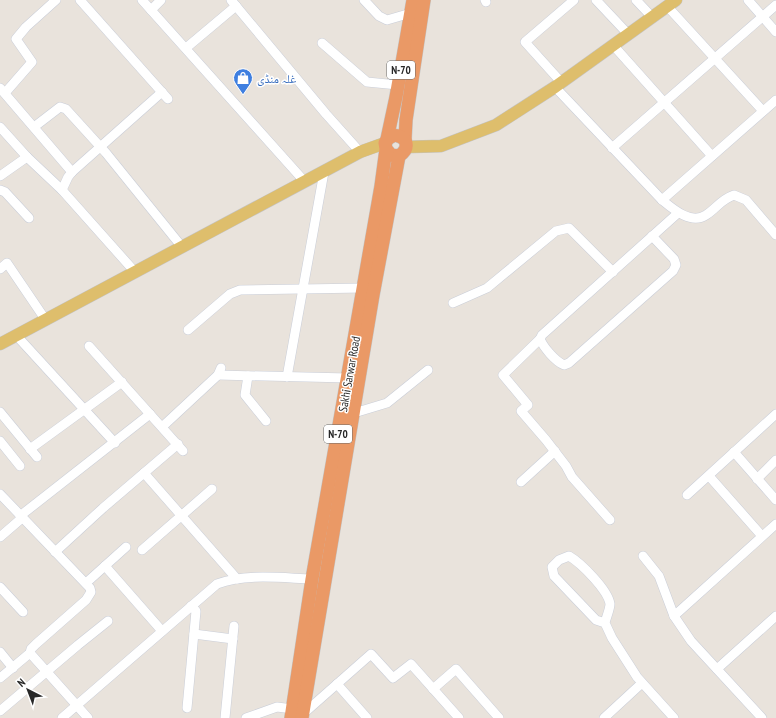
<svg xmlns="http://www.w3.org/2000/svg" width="776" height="718" font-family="'PT Sans Narrow','Noto Naskh Arabic',sans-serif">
<rect width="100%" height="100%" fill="#e9e3dc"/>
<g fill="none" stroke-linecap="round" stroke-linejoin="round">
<defs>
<g id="minor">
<polyline points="80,0 168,99"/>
<polyline points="142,0 305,182"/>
<polyline points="231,0 326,114 360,152"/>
<polyline points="364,0 379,16 387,20 411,13"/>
<polyline points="485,0 486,2"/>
<polyline points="596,0 628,34"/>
<polyline points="636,0 652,17"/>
<polyline points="748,0 776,32"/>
<polyline points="667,6 763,111"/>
<polyline points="151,10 161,0"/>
<polyline points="322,43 367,82 398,85"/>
<polyline points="613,45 712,156"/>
<polyline points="186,48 236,6"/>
<polyline points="561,82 525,42 574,0"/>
<path d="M555 87 662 200C673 209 691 225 706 215 717 208 720 200 734 195L746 200 776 235"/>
<polyline points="0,88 72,172"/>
<polyline points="5,93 32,62 16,39 26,27 56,0"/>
<polyline points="0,127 27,157 62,190 135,272"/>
<polyline points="34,127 60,107 66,109 106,153 182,247"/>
<polyline points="612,148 776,5"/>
<polyline points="0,176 27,157"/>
<polyline points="0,190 5,192 29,218"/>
<polyline points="62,190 68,177 72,172 162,92"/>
<polyline points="662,200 776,100"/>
<polyline points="0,269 7,263 45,319"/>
<polyline points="453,303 487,288 556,231 569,228 613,272"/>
<polyline points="188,330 230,294 240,290 364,288"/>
<polyline points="16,335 115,443"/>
<path d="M540 339C544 348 555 361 564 365L569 363 673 271 676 265 674 259 652 236"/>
<polyline points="89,346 183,451"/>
<polyline points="218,375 348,378"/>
<polyline points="248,376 245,395 266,421"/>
<polyline points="287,377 324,172"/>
<polyline points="0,412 37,457"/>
<polyline points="354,413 387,403 428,370"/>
<polyline points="162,427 218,375 221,368"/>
<polyline points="0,441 20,466"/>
<polyline points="30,449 122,382"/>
<polyline points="734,452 776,500"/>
<polyline points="144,473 237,579"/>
<polyline points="709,476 762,536"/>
<polyline points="757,479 776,460"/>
<polyline points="521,482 555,451"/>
<polyline points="0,494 90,588 91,592 86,600 36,644 31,649 30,653 88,718"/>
<polyline points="687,495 776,414"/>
<polyline points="20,516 150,414"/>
<polyline points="610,520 572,477 566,466 546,440 521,411 528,405 503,375 540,339 542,335 678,213"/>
<polyline points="0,537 22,518"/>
<polyline points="142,550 212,489"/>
<polyline points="55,552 103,508 178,444"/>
<polyline points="643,556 659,576 674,616 691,641 762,718"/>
<polyline points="105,566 162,631"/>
<polyline points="86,583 126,547"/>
<polyline points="0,587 23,612"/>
<polyline points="674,616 776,524"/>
<path d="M605 623 596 620 554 576 552 567 559 560 569 556C581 563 608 590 610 604 610 609 606 618 605 623L612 638 637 677 674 718"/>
<polyline points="194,634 233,639"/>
<polyline points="0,652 13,668"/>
<polyline points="717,669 776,616"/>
<polyline points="0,678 30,653"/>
<polyline points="337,684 367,718"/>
<polyline points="433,689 456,669 499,718"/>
<polyline points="187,708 196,611 191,606"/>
<polyline points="0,711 78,645 108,621"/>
<polyline points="303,714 371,654 393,678 411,664 459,718"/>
<path d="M62 718 217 584C246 573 282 578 312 579"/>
<polyline points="225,718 234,626"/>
<polyline points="246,718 277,707 293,709"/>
<polyline points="604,718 642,683"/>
</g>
<g id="major">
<polyline points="406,147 441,146 496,125 555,87 676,0"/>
<polyline points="0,344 360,152 385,143"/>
</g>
<g id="highway">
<polyline points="387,139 396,97 413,0"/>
<polyline points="405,140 406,120 424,0"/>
<path d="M291 718 312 579 381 186 386 149 385 143C390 134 398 133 405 140 408 147 405 152 399 156L391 155 386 149"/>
<polyline points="302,718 373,295 399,156"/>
</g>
</defs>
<use href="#minor" stroke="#caced8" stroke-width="10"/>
<use href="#major" stroke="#c3c3c3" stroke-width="13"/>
<use href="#highway" stroke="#c3c3c3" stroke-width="14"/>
<use href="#minor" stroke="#fff" stroke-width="9"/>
<use href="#major" stroke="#debe6c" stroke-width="12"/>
<use href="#highway" stroke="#ea9966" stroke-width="13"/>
</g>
<defs>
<symbol id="shop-pin" viewBox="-11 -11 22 30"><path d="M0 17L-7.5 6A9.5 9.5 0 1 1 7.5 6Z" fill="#3f7fe0" stroke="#fff"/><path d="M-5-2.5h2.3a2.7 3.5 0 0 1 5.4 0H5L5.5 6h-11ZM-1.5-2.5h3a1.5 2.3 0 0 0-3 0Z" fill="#fff"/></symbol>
</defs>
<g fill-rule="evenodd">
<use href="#shop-pin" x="232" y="67" width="22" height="30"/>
</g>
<g text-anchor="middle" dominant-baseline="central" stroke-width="3" stroke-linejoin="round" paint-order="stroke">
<g fill="#fff" stroke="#686868" stroke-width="1">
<rect x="387" y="61" width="28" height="18" rx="3"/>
<rect x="324" y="425" width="28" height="18" rx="3"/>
</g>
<g font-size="11" font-weight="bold" fill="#282828">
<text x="401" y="70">N-70</text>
<text x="338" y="434">N-70</text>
</g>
<g font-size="12" fill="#366cbe" stroke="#fff" text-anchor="start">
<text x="257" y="78">غلہ منڈی</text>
</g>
<g font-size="12" fill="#282828" stroke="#fff">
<text transform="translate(349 374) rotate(-80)">Sakhi Sarwar Road</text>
</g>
</g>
<g transform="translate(28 690) rotate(318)" stroke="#ffffff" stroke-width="3" paint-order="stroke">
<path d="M0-3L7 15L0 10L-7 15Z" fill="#282828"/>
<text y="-6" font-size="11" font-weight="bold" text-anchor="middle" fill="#282828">N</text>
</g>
</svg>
